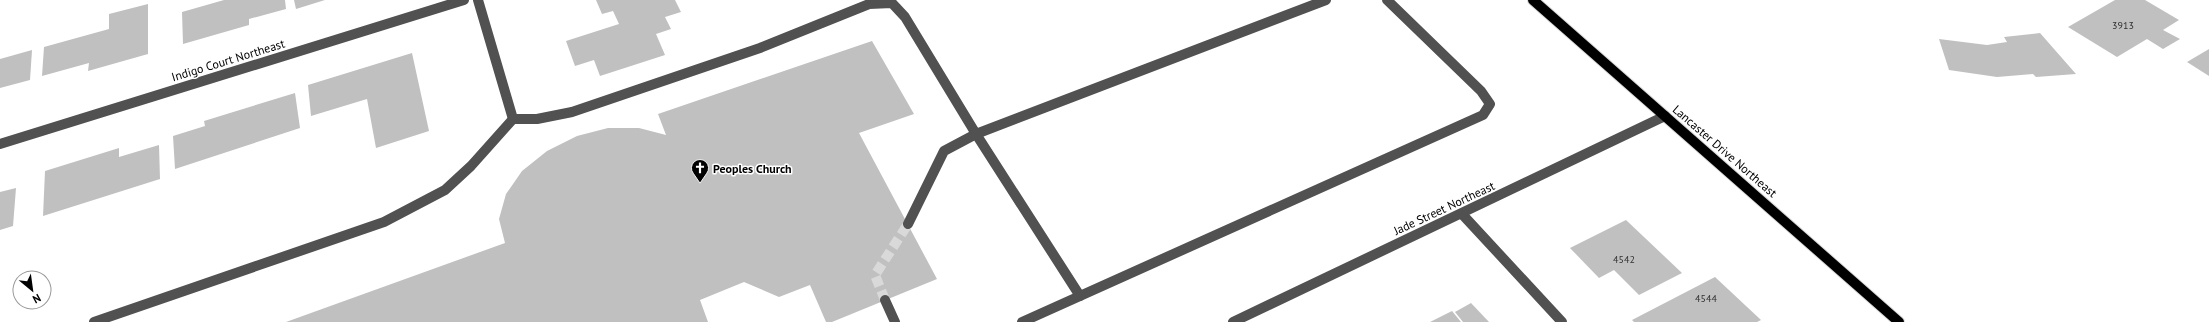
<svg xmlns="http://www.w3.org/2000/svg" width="2209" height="322" font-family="'PT Sans',sans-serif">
<rect width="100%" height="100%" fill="#fff"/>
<g fill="#c0c0c0">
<polygon points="224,0 285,0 286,9 249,19 249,25 183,44 182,12"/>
<polygon points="294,0 325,0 296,9"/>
<polygon points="596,0 675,0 681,12 665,17 671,29 656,34 665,55 600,76 594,60 575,66 566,41 619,24 613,11 602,14"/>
<polygon points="2115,0 2145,0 2179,20 2163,30 2180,39 2163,49 2147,39 2117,57 2068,27"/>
<polygon points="148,4 148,54 88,71 89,63 42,76 44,47 109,29 109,14"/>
<polygon points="2040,33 2076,74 2036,77 2033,74 1997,77 1949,70 1939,39 1987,45 2007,42 2004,37"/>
<polygon points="872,41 914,114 859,133 937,279 832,322 826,322 810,285 779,297 744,282 700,300 708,322 286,322 505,243 499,219 506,194 522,171 547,151 577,136 608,128 639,128 666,135 658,114"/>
<polygon points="2209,49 2209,76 2187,62"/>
<polygon points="32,50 30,80 0,88 0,59"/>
<polygon points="412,53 429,131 376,148 367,99 311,116 308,85"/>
<polygon points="295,93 300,128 175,169 173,136 205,126 204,121"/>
<polygon points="159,145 160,179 43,216 45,171 119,148 119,157"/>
<polygon points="16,188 13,226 0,230 0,192"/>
<polygon points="1626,220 1682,273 1639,295 1614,270 1599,278 1570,248"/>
<polygon points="1715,277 1761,320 1757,322 1634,322 1632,320"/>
<polygon points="1471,303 1489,322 1463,322 1455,312"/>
<polygon points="1452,311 1461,322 1430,322"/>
</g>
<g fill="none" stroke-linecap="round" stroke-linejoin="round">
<polyline stroke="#d9d9d9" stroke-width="10" stroke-dasharray="10 5" stroke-linecap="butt" points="885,300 875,275 908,224"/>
<defs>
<polyline id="major" points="1533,0 1899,322"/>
</defs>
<use href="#major" stroke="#dbdbdb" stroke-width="12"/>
<g stroke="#515151" stroke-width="10">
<polyline points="478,0 513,119 537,119 572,112 760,48 869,4 892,3 905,17 976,134 1326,0"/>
<polyline points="0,144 464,0"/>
<polyline points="1462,214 1562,322"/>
<polyline points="908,224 944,151 976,134 1080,296"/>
<polyline points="885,300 895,322"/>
<polyline points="94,322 384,222 445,190 471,166 513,119"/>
<polyline points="1022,322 1483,115 1490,104 1481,91 1387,0"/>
<polyline points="1233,322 1665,116"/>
</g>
<use href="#major" stroke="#000" stroke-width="10"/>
</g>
<defs>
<symbol id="church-pin" viewBox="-11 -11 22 30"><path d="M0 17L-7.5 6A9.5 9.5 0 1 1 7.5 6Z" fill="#000" stroke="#fff"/><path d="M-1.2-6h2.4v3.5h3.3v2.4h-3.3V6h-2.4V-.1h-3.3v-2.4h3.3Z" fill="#fff"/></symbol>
</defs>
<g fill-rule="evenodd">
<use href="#church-pin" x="690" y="158" width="20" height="27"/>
</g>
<g text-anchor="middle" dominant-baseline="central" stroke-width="3" stroke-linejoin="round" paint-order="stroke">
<g font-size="10" fill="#303030">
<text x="2123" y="25">3913</text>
<text x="1624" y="259">4542</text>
<text x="1706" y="298">4544</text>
</g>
<g font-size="12" fill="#000" stroke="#fff">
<text transform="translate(228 60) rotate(-17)">Indigo Court Northeast</text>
<text transform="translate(1725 151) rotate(41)">Lancaster Drive Northeast</text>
<text transform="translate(1444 208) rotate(-25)">Jade Street Northeast</text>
</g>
<g font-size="12" font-weight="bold" fill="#000" stroke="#fff" text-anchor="start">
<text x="713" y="168">Peoples Church</text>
</g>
</g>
<g transform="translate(32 290) rotate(151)"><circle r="19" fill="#ffffff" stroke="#999999"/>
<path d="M0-3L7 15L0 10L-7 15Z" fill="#000000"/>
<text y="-6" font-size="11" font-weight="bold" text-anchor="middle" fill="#000000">N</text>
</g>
</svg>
